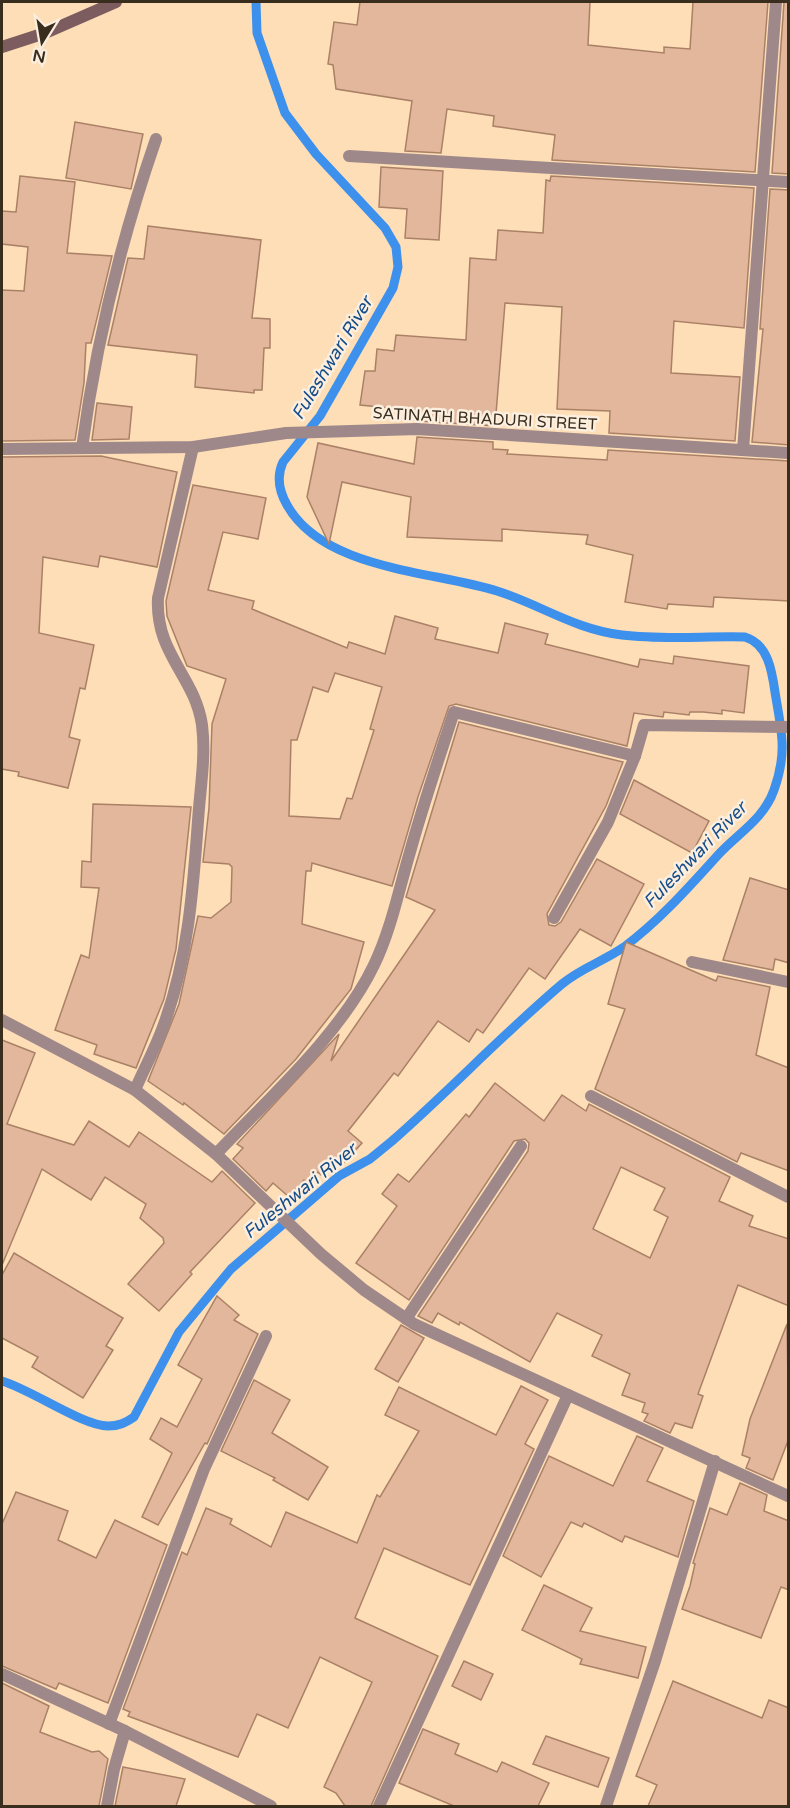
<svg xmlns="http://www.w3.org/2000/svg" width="790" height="1808" font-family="'Varela Round',sans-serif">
<rect width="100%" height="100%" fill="#fedeb6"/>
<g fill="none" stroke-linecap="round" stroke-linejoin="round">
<path stroke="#3d90eb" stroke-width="9" d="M2 1381C32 1390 83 1426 108 1426 119 1426 125 1423 134 1417L179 1332 231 1269 339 1176 370 1159 392 1141C450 1090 503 1034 562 984 581 968 604 961 624 947 659 921 689 887 718 855 737 834 764 819 774 790 788 751 781 730 775 692 772 671 768 644 745 637 704 636 663 640 622 635 576 630 539 604 497 591 434 571 323 570 287 505 279 491 276 477 283 462L320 416 393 288 398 267 396 247 385 228 316 154 285 113 257 33 256 2"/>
</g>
<g fill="#e2b79c" stroke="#aa8167" stroke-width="1.5" fill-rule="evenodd">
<polygon points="360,2 590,2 588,45 664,53 664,47 690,49 693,2 768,2 755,172 552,160 555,135 493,126 494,116 447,109 441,153 405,151 412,101 336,89 333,65 328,64 334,22 357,25"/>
<polygon points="784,2 789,2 789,174 772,173"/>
<polygon points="75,122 143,134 131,189 66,178"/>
<polygon points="381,167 443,171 439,240 405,238 407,209 379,207"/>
<polygon points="20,176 75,182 67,253 112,256 91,343 86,343 84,383 75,440 2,441 2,290 24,291 28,247 2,244 2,211 16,212"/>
<polygon points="551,176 754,188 744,328 674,321 671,373 740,377 735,441 609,433 610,411 557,409 562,307 505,303 495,426 419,421 420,411 360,405 365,371 375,371 377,349 394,351 396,335 466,340 470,258 496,260 498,230 543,233 546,180 550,181"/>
<polygon points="770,189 789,190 789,445 752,442 763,329 760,329"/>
<polygon points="148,226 261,240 252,318 270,319 270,348 264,348 262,390 254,390 254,393 195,387 197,355 108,345 128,258 144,259"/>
<polygon points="97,403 132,407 129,439 92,440"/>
<polygon points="417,437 493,442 493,449 508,450 507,454 607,460 608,450 789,461 789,601 714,597 713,607 668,604 667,609 625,602 633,555 586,544 588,535 502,529 502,541 407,537 411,497 342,482 329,544 307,497 318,443 414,464"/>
<polygon points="101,456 177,472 157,567 100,556 98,567 43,557 39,633 94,645 85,689 80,688 69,737 80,740 68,788 18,776 19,772 2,769 2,457"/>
<path d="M193 485 266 498 258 539 223 532 208 590 254 601 252 609 347 648 349 642 385 654 395 616 438 628 435 639 498 653 505 623 548 634 545 644 638 667 640 659 673 664 674 656 749 666 744 713 722 710V714L703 712H690L689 715 664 712 663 717 634 713 627 746 456 704 449 706 418 797 392 886 312 863 311 871H306L302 924 364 942 351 989 296 1059 224 1134 184 1103 183 1105 148 1081 179 1004 198 916 211 918 231 902 232 867 229 864 203 862 209 808 212 724 226 679 187 666 167 616 166 601ZM335 673 382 687 370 729 374 730 352 799 347 798 340 819 289 816 291 740H297L313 687 328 692Z"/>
<polygon points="459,722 623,762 606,806 547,914 549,925 555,926 561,922 597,859 644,884 611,946 580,929 545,979 529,968 483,1033 477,1029 469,1042 438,1021 398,1076 394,1073 348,1131 362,1143 340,1167 334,1161 321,1175 318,1172 307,1183 304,1180 289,1197 273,1183 266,1191 233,1159 243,1148 237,1144 339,1034 331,1061 435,910 406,897"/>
<polygon points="634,780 709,821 692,853 620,814"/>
<polygon points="93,804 191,807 176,949 164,999 136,1068 94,1054 97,1045 55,1030 81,955 89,958 99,888 81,887 82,861 91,862"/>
<polygon points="750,878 789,890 789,963 775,959 773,970 723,960"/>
<polygon points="626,942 716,981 718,976 770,987 756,1055 789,1068 789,1171 741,1153 737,1162 595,1089 625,1009 608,1004"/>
<polygon points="2,1040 35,1053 7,1124 74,1145 89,1121 129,1147 139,1132 212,1182 222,1171 255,1203 190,1272 192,1274 159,1311 128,1284 164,1243 163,1238 140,1218 146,1204 105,1177 91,1200 42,1169 2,1265"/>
<path d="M495 1083 544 1121 562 1095 586 1111 589 1104 730 1177 719 1201 753 1216 749 1226 789 1239V1306L738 1285 698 1394 703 1396 692 1428 675 1423 670 1433 644 1421 648 1414 642 1412 645 1403 622 1395 630 1374 592 1356 602 1335 557 1313 530 1362 460 1322 459 1325 438 1313 432 1323 418 1316 528 1151 529 1143 525 1139 514 1141 409 1300 356 1263 397 1206 382 1194 398 1174 409 1182 466 1114 469 1117ZM621 1167 665 1188 654 1210 668 1217 650 1258 593 1229Z"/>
<polygon points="14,1253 123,1318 106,1346 113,1350 83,1398 32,1367 38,1357 2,1338 2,1275"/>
<polygon points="217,1296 239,1315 234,1320 258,1334 207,1444 205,1443 158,1525 142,1517 172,1453 150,1439 161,1418 177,1427 202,1379 178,1365"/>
<polygon points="787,1324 789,1438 773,1480 746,1468 750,1458 742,1455 750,1419"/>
<polygon points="401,1325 424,1338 398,1382 375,1369"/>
<polygon points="254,1380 290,1400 272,1433 328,1467 308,1500 273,1480 275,1478 221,1451"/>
<polygon points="521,1386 548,1400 525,1444 534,1449 470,1585 384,1548 355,1618 438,1656 371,1806 345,1806 336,1793 324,1787 372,1682 320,1657 288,1728 257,1714 238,1757 128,1716 130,1712 123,1709 182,1552 187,1555 206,1508 232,1519 230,1524 271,1547 286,1512 357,1543 377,1495 380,1497 419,1431 385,1415 399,1387 496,1435"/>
<polygon points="637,1436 663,1448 647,1481 694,1501 678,1557 625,1536 622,1542 584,1523 582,1527 571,1522 541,1577 503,1556 549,1456 613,1486"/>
<polygon points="740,1483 767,1495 764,1511 789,1521 789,1590 781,1587 761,1638 682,1609 690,1586 695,1564 693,1563 710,1508 727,1515"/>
<polygon points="16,1492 68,1511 58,1540 96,1558 115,1520 167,1545 108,1703 59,1683 56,1689 2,1666 2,1524"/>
<polygon points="544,1585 592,1608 580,1631 646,1647 638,1678 580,1664 582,1659 522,1630"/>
<polygon points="464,1661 493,1674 481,1700 452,1686"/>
<polygon points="673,1681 762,1718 769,1700 789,1708 789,1806 648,1806 657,1785 636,1776"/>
<polygon points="2,1683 49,1706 40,1732 92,1752 99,1751 108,1759 99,1806 2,1806"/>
<polygon points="423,1729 459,1744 455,1754 497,1772 502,1762 549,1783 538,1806 454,1806 399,1783"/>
<polygon points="546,1736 609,1758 598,1787 533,1764"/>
<polygon points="123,1767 185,1779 176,1806 115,1806"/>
</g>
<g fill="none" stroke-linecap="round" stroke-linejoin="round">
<polyline stroke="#9f8889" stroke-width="12" points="406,1319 521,1146"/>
<g stroke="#9f8889" stroke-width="12">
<polyline points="349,156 788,182"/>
<path d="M82 448C96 342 121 240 156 139"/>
<polyline points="2,449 193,447 286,433 417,429 788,453"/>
<polyline points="743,450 776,2"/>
<polyline points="554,918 608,822 635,756"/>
<polyline points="692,962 788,982"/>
<polyline points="2,1020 135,1090 216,1154 321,1254 364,1290 414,1324 788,1496"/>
<path d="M135 1090C144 1069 155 1049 163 1027 188 960 193 891 198 821 200 789 206 757 202 725 195 676 155 654 158 598L193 447"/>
<polyline points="591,1096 788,1197"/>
<path d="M216 1154C268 1099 341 1034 374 965 391 930 399 889 410 852 423 805 439 758 454 712L635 756 644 725 788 727"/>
<polyline points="2,1674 125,1731 271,1806"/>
<polyline points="109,1724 204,1469 266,1336"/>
<polyline points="107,1806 114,1769 125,1731"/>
<polyline points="379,1806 568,1395"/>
<polyline points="606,1806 655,1661 715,1461"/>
</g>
<polyline stroke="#7d5c5f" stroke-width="12" points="2,47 45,33 116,2"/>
</g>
<g text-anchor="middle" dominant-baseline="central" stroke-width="5" stroke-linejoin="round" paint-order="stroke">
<g font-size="16" fill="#392d1d" stroke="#fcefdf">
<text transform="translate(485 419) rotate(3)">SATINATH BHADURI STREET</text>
</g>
<g font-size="18" font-style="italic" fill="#164d88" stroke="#fcefdf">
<text transform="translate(332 358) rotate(-59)">Fuleshwari River</text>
<text transform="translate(695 855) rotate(-46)">Fuleshwari River</text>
<text transform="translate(300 1191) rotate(-39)">Fuleshwari River</text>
</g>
</g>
<rect width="790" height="1808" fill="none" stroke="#392d1d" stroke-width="6"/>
<g transform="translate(42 42) rotate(191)" stroke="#fcefdf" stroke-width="4.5" paint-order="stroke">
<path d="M0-4.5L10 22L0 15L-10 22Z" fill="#392d1d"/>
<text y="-9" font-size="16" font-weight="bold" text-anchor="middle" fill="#392d1d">N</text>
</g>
</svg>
